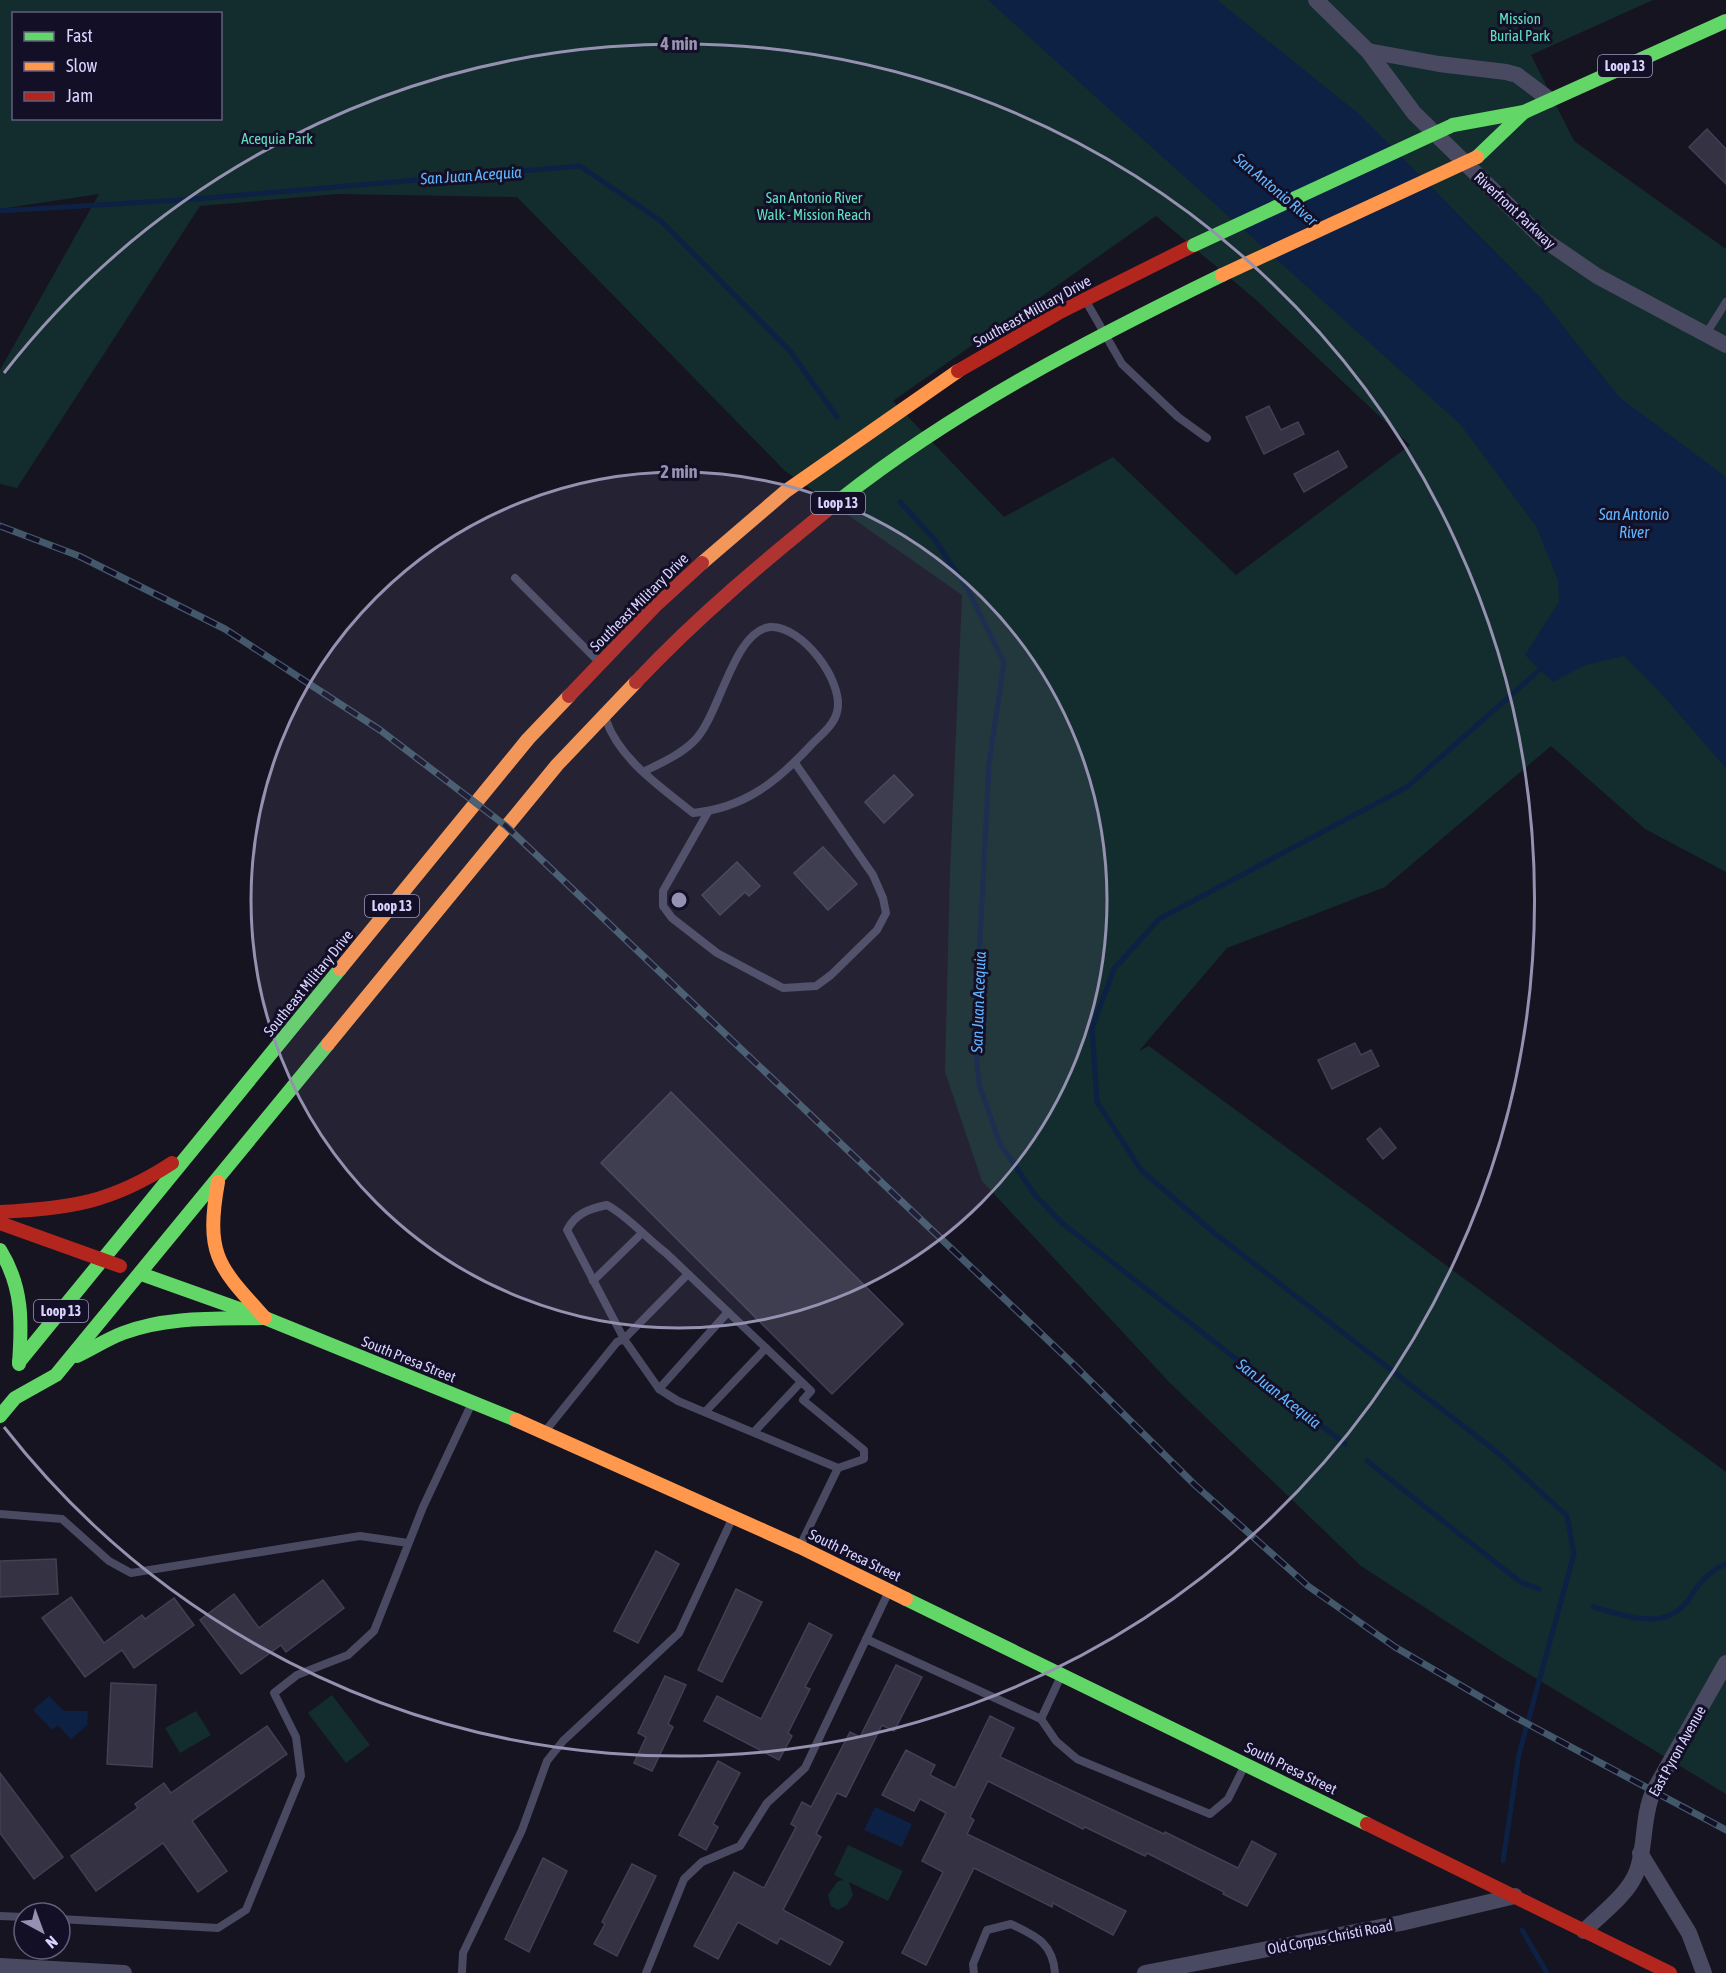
<svg xmlns="http://www.w3.org/2000/svg" width="1726" height="1973" font-family="'Asap Condensed',sans-serif">
<rect width="100%" height="100%" fill="#161421"/>
<g fill="#132c2d" fill-rule="evenodd">
<path d="M0 0H1653L1531 55 1574 141 1726 249V872L1645 829 1551 746 1385 887 1227 948 1139 1051 1149 1046 1726 1472V1794L1501 1657 1361 1566 1170 1383 982 1181 945 1072 950 872 962 595 785 471 517 197 338 194 200 206 17 488 0 484V370L99 194 0 209ZM14 14H220V118H14ZM1156 216 1255 299 1410 445 1236 575 1113 457 1004 517 893 401Z"/>
<polygon points="332,1695 370,1745 346,1763 308,1713"/>
<polygon points="196,1711 211,1735 180,1753 165,1728"/>
<polygon points="848,1845 903,1871 888,1901 849,1882 853,1895 847,1905 838,1910 831,1906 828,1895 838,1881 844,1880 834,1875"/>
</g>
<g fill="#0d2144">
<polygon points="988,0 1217,0 1359,114 1541,298 1619,397 1726,477 1726,768 1658,690 1624,656 1585,665 1553,682 1525,655 1559,602 1558,580 1536,526 1461,425"/>
<polygon points="49,1696 64,1711 88,1711 87,1725 71,1739 58,1725 52,1730 33,1710"/>
<polygon points="875,1807 912,1824 902,1847 864,1830"/>
</g>
<g fill="none" stroke-linecap="round" stroke-linejoin="round">
<g stroke="#0d2144" stroke-width="5">
<polyline points="0,211 195,199 580,166 661,221 790,351 837,417"/>
<polyline points="900,502 935,540 967,588 1004,662 989,764 975,1038 979,1084 1000,1144 1035,1195 1062,1223 1345,1444"/>
<polyline points="1367,1461 1505,1570 1522,1583 1539,1589"/>
<path d="M1593 1607C1625 1615 1665 1633 1689 1599 1699 1583 1709 1571 1726 1564"/>
<polyline points="1503,1861 1519,1754 1574,1554 1567,1516 1497,1452 1213,1232 1141,1170 1097,1102 1092,1028 1114,969 1159,919 1407,787 1545,665"/>
<polyline points="1522,1930 1547,1973"/>
</g>
</g>
<g fill="#343243" stroke="#433f54" stroke-width="1.5">
<polygon points="1707,129 1726,149 1726,184 1689,147"/>
<polygon points="1269,406 1281,430 1298,422 1304,434 1264,454 1246,417"/>
<polygon points="1338,451 1347,467 1304,492 1294,474"/>
<polygon points="894,775 913,795 884,823 865,802"/>
<polygon points="823,847 857,884 828,910 794,873"/>
<polygon points="737,862 760,886 749,896 745,892 720,915 702,895"/>
<polygon points="1355,1043 1361,1055 1371,1050 1379,1066 1332,1089 1318,1060"/>
<polygon points="671,1092 903,1324 832,1394 601,1163"/>
<polygon points="1380,1128 1396,1148 1383,1159 1367,1139"/>
<polygon points="656,1551 679,1564 638,1643 614,1631"/>
<polygon points="56,1559 58,1594 0,1597 0,1561"/>
<polygon points="323,1580 344,1608 286,1652 281,1645 241,1674 200,1620 234,1594 259,1628"/>
<polygon points="736,1589 762,1602 722,1682 698,1670"/>
<polygon points="71,1597 104,1643 142,1615 145,1619 174,1598 194,1625 134,1668 122,1650 85,1677 42,1618"/>
<polygon points="809,1623 832,1635 805,1687 810,1689 788,1733 792,1736 779,1760 704,1721 717,1696 761,1719"/>
<polygon points="896,1665 922,1677 894,1731 882,1725 846,1797 837,1793 816,1834 821,1837 783,1910 843,1942 830,1965 780,1938 777,1944 738,1922 718,1959 694,1946 734,1872 764,1888 796,1827 791,1824 802,1802 811,1807 850,1732 860,1737"/>
<polygon points="665,1676 686,1685 668,1724 673,1727 652,1771 634,1763 646,1737 638,1733"/>
<polygon points="111,1683 156,1685 152,1767 107,1764"/>
<polygon points="990,1716 1014,1728 1000,1757 1164,1834 1165,1832 1238,1868 1252,1841 1276,1854 1247,1906 1223,1894 1224,1892 1147,1853 1145,1856 1085,1827 1083,1829 988,1781 970,1817 974,1820 967,1834 1126,1911 1113,1935 1053,1903 1052,1907 974,1868 926,1965 902,1953 943,1872 922,1861 946,1813 920,1799 914,1811 882,1795 906,1750 935,1765 930,1775 955,1788"/>
<polygon points="267,1726 287,1754 192,1821 227,1871 198,1892 163,1843 96,1891 71,1856 138,1808 135,1804 164,1783 171,1793"/>
<polygon points="718,1761 740,1773 713,1824 718,1827 706,1850 679,1835"/>
<polygon points="0,1773 63,1857 34,1879 0,1833"/>
<polygon points="543,1858 567,1871 529,1952 505,1939"/>
<polygon points="632,1864 656,1876 617,1956 594,1944 605,1924 602,1922"/>
</g>
<g fill="none" stroke-linecap="round" stroke-linejoin="round">
<g stroke="#4a4962" stroke-width="8">
<polyline points="1087,303 1122,364 1178,417 1207,438"/>
<polyline points="1706,334 1726,302"/>
<polyline points="515,578 598,661"/>
<path d="M606 720C620 760 661 787 693 813 745 808 778 781 812 744 821 735 834 725 837 712 845 682 802 625 770 627 733 631 720 716 694 741 680 755 661 763 643 772"/>
<polyline points="708,812 663,891 663,906 672,918 717,953 783,988 816,986 831,975 877,930 886,913 883,898 873,875 795,763"/>
<path d="M688 1274 624 1339 567 1230C576 1213 589 1209 607 1205 629 1217 646 1238 666 1253L811 1391 803 1400 864 1450V1459L838 1468"/>
<polyline points="593,1281 641,1234"/>
<polyline points="659,1389 728,1312"/>
<polyline points="705,1412 766,1348"/>
<polyline points="547,1429 617,1342 624,1339 659,1389 678,1401 838,1468 801,1544"/>
<polyline points="754,1432 801,1382"/>
<polyline points="0,1514 62,1519 109,1561 131,1573 360,1536 408,1543"/>
<polyline points="866,1639 1041,1719 1056,1741 1077,1759 1210,1814 1228,1799 1244,1767"/>
<polyline points="1041,1719 1061,1676"/>
<polyline points="0,1916 24,1917"/>
<polyline points="60,1919 218,1928 246,1910 301,1776 296,1737 274,1693 297,1675 348,1655 374,1631 423,1507 471,1405"/>
<polyline points="462,1973 463,1953 522,1830 547,1761 563,1741 679,1633 733,1517"/>
<polyline points="646,1973 684,1879 702,1862 740,1846 767,1803 805,1768 889,1591"/>
<path d="M974 1973 973 1964 987 1930 1011 1924C1036 1936 1053 1943 1055 1973"/>
</g>
<g stroke="#4a4962" stroke-width="16">
<polyline points="1316,0 1368,51 1414,113 1543,239 1597,276 1726,345"/>
<polyline points="1368,51 1439,64 1506,72 1517,75 1550,100"/>
<polyline points="1640,1853 1689,1933 1704,1973"/>
<path d="M1584 1931C1601 1914 1629 1894 1637 1871 1646 1846 1642 1817 1653 1792L1726 1663"/>
<polyline points="0,1966 124,1973"/>
<polyline points="1145,1973 1401,1923 1515,1896"/>
</g>
<g stroke="#63d668" stroke-width="14">
<polyline points="1453,125 1524,112 1726,21"/>
<polyline points="1477,157 1524,112"/>
<path d="M841 499C958 407 1089 340 1222 275"/>
<path d="M0 1250C23 1287 22 1322 19 1364"/>
<polyline points="141,1274 265,1318 516,1420"/>
<path d="M77 1356C92 1349 107 1339 123 1333 167 1316 218 1319 265 1318"/>
<polyline points="19,1362 340,969"/>
<polyline points="0,1416 15,1398 56,1375 328,1044"/>
<polyline points="906,1599 1367,1824"/>
</g>
<g stroke="#ff974d" stroke-width="14">
<polyline points="702,563 786,491 958,371"/>
<polyline points="340,969 528,739 569,696"/>
<polyline points="328,1044 557,765 636,682"/>
<path d="M218 1182C205 1255 218 1266 265 1318"/>
<polyline points="516,1420 800,1547 906,1599"/>
</g>
<g stroke="#b3261e" stroke-width="14">
<polyline points="958,371 1060,312 1194,245"/>
<path d="M636 682C699 615 769 557 841 499"/>
<polyline points="569,696 657,604 702,563"/>
<path d="M0 1212C71 1208 111 1203 172 1163"/>
<polyline points="0,1223 120,1266"/>
<polyline points="1367,1824 1670,1973"/>
</g>
<defs>
<polyline id="rail" points="0,526 79,556 225,629 380,730 506,826 1071,1362 1195,1485 1308,1586 1395,1647 1513,1716 1726,1830"/>
</defs>
<use href="#rail" stroke="#43596b" stroke-width="7"/>
<use href="#rail" stroke="#130f26" stroke-width="4.5" stroke-dasharray="14" stroke-linecap="butt"/>
<polyline stroke="#63d668" stroke-width="14" points="1194,245 1453,125"/>
<polyline stroke="#ff974d" stroke-width="14" points="1222,275 1477,157"/>
</g>
<circle cx="679" cy="900" r="428" fill="#9591b1" fill-opacity=".12"/>
<g fill="none" stroke="#9591b1" stroke-width="3">
<circle cx="679" cy="900" r="428"/>
<path d="M4 373A856 856 0 1 1 4 1427"/>
</g>
<g text-anchor="middle" dominant-baseline="central" stroke-width="6" stroke-linejoin="round" paint-order="stroke">
<g fill="#130f26" stroke="#9e99be" stroke-width="1.5">
<rect x="1598" y="55" width="54" height="22" rx="4.5"/>
<rect x="811" y="492" width="54" height="22" rx="4.5"/>
<rect x="365" y="895" width="54" height="22" rx="4.5"/>
<rect x="34" y="1300" width="54" height="22" rx="4.5"/>
</g>
<g font-size="14" font-weight="bold" fill="#d9d4ff">
<text x="1625" y="66">Loop 13</text>
<text x="838" y="503">Loop 13</text>
<text x="392" y="906">Loop 13</text>
<text x="61" y="1311">Loop 13</text>
</g>
<g font-size="15" fill="#5fe0c0" stroke="#130f26">
<text x="1520" y="18">Mission<tspan x="1520" dy="17">Burial Park</tspan></text>
<text x="277" y="138">Acequia Park</text>
<text x="814" y="197">San Antonio River<tspan x="814" dy="17">Walk - Mission Reach</tspan></text>
</g>
<g font-size="15" fill="#d9d4ff" stroke="#130f26">
<text transform="translate(1515 210) rotate(43)">Riverfront Parkway</text>
<text transform="translate(1032 311) rotate(-29)">Southeast Military Drive</text>
<text transform="translate(639 602) rotate(-45)">Southeast Military Drive</text>
<text transform="translate(308 983) rotate(-51)">Southeast Military Drive</text>
<text transform="translate(409 1359) rotate(22)">South Presa Street</text>
<text transform="translate(855 1555) rotate(26)">South Presa Street</text>
<text transform="translate(1677 1751) rotate(-61)">East Pyron Avenue</text>
<text transform="translate(1291 1768) rotate(26)">South Presa Street</text>
<text transform="translate(1330 1937) rotate(-11)">Old Corpus Christi Road</text>
</g>
<g font-size="16" font-style="italic" fill="#62b6ff" stroke="#130f26">
<text transform="translate(471 175) rotate(-4)">San Juan Acequia</text>
<text transform="translate(1276 189) rotate(40)">San Antonio River</text>
<text x="1634" y="514">San Antonio<tspan x="1634" dy="18">River</tspan></text>
<text transform="translate(978 1002) rotate(-88)">San Juan Acequia</text>
<text transform="translate(1279 1393) rotate(38)">San Juan Acequia</text>
</g>
</g>
<circle cx="679" cy="900" r="9" fill="#9591b1" stroke="#130f26" stroke-width="3"/>
<g font-size="18" text-anchor="middle" font-weight="bold" fill="#9591b1" stroke="#130f26" stroke-width="6" stroke-linejoin="round" paint-order="stroke">
<text x="679" y="50">4 min</text>
<text x="679" y="478">2 min</text>
</g>
<rect x="12" y="12" width="210" height="108" fill="#130f26" stroke="#625e7d" stroke-width="1.5"/>
<rect x="24" y="32" width="30" height="9" fill="#63d668" stroke="#625e7d" stroke-width="1.5"/>
<text x="66" y="42" font-size="18" fill="#d9d4ff">Fast</text>
<rect x="24" y="62" width="30" height="9" fill="#ff974d" stroke="#625e7d" stroke-width="1.5"/>
<text x="66" y="72" font-size="18" fill="#d9d4ff">Slow</text>
<rect x="24" y="92" width="30" height="9" fill="#b3261e" stroke="#625e7d" stroke-width="1.5"/>
<text x="66" y="102" font-size="18" fill="#d9d4ff">Jam</text>
<g transform="translate(42 1931) rotate(139)"><circle r="28" fill="#130f26" stroke="#625e7d" stroke-width="1.5"/>
<path d="M0-4.5L10 22L0 15L-10 22Z" fill="#9591b1"/>
<text y="-9" font-size="16" font-weight="bold" text-anchor="middle" fill="#d9d4ff">N</text>
</g>
</svg>
